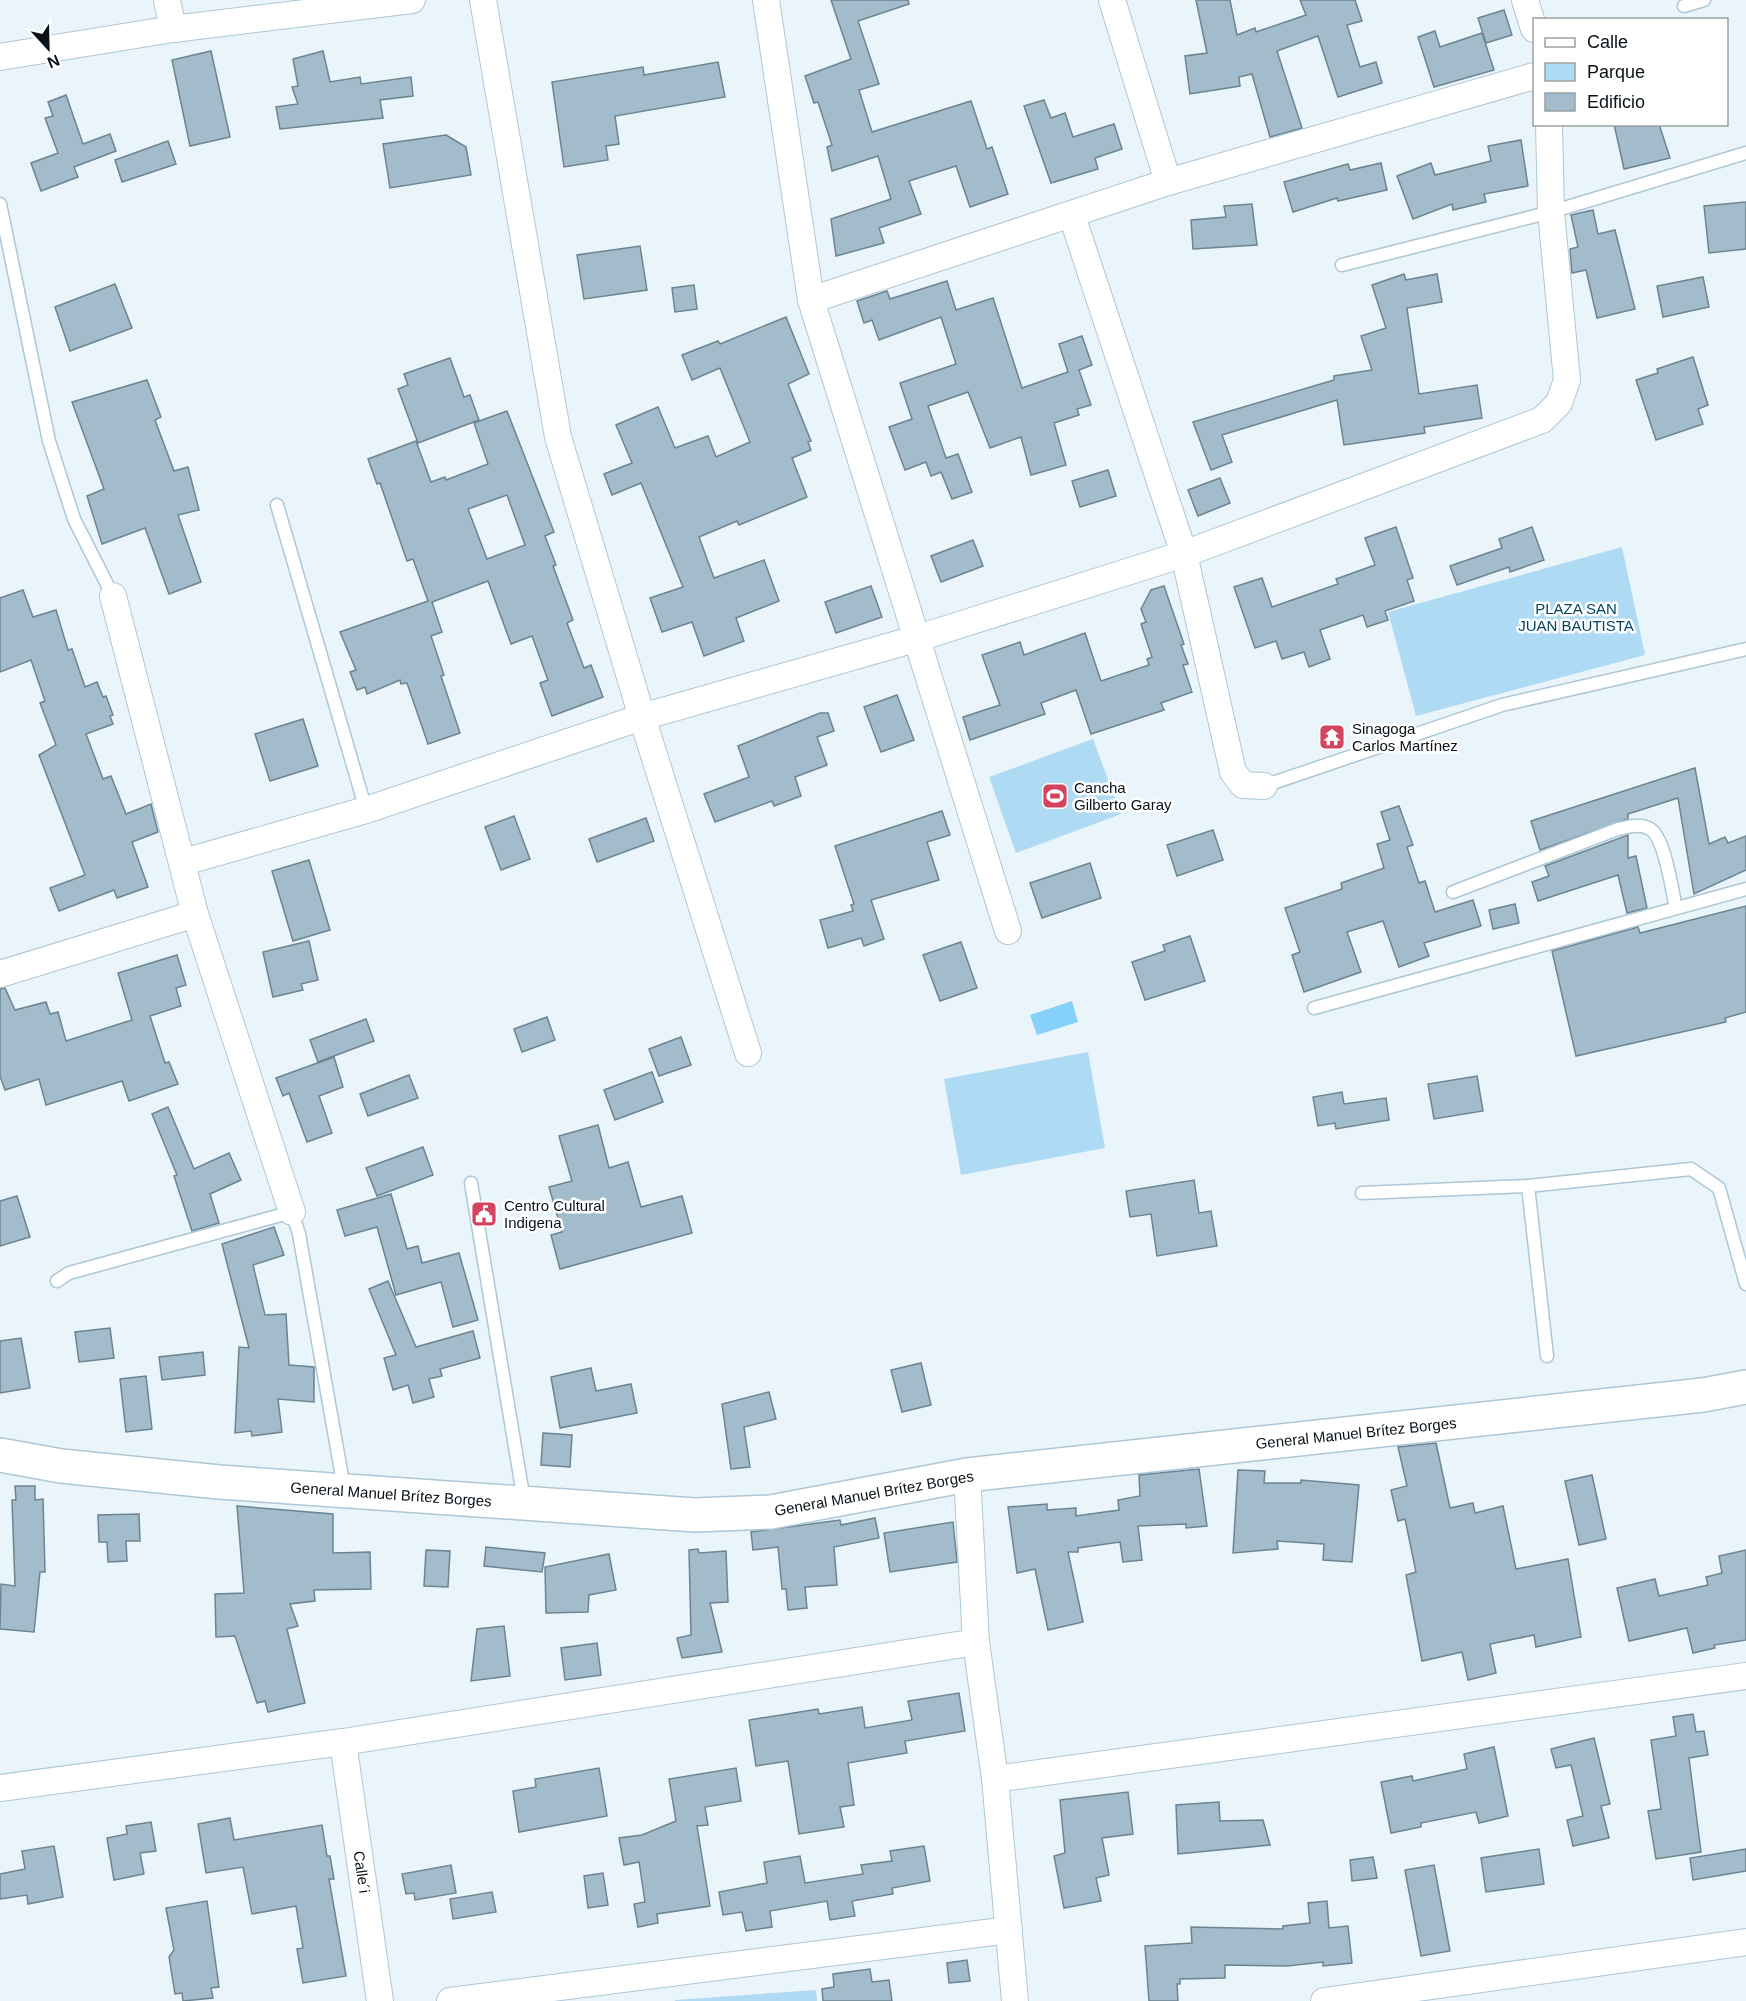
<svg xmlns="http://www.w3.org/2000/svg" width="1746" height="2001" font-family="Helvetica,sans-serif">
<rect width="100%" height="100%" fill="#eaf5fb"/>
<g fill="#aedaf3">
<polygon points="1622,547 1645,655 1416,716 1388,612"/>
<polygon points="1093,739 1121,814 1016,853 989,777"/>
<polygon points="1088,1052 1105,1148 961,1175 944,1079"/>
<polygon points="816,1990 817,2001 675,2001 675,2000"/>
</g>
<polygon fill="#86d1fa" points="1072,1001 1078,1022 1037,1035 1030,1015"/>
<g fill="#a2bccb" stroke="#6c8492" stroke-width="1.5" fill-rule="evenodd">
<polygon points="831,0 908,0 909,4 858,21 879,84 859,90 872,132 971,101 987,149 992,147 1008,194 970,207 956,166 909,181 921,214 879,228 884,243 836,256 831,219 891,199 878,156 832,171 827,147 832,145 818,102 814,103 805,76 851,59"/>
<polygon points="1196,0 1230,0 1237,35 1255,28 1256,32 1306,15 1300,0 1355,0 1362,21 1347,25 1360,67 1376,62 1382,83 1338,97 1318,36 1277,51 1302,128 1270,137 1252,74 1239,77 1240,86 1190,94 1185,56 1207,53"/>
<polygon points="1504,10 1512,35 1486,43 1478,18"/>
<polygon points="1435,31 1440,47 1482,33 1494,70 1434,87 1418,37"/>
<polygon points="211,51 230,137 190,146 172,60"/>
<polygon points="323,51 330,82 360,77 361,84 411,77 413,96 380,100 383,118 280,129 276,107 298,104 292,87 298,86 293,59"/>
<polygon points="718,62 725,97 615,116 619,144 606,146 608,160 564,167 552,82 643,67 644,75"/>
<polygon points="66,95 83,144 110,134 116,151 74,167 78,177 41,191 31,163 58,153 45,118 53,116 48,102"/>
<polygon points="1044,100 1051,118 1065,113 1073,137 1114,124 1122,149 1095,158 1098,169 1051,183 1024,106"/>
<polygon points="1614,124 1659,124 1670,158 1624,169"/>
<polygon points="446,135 466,147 471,175 390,188 383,144"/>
<polygon points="1521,140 1528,186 1484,194 1486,202 1453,210 1452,204 1413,219 1397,176 1431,163 1435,175 1491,161 1488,146"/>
<polygon points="168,141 176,164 122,182 115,160"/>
<polygon points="1381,163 1387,190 1338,201 1337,198 1293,212 1284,182 1348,164 1350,170"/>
<polygon points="1746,202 1746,249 1709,253 1704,206"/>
<polygon points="1252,204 1257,245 1193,249 1191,220 1226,217 1224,206"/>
<polygon points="1593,210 1598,234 1615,230 1635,309 1597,318 1586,270 1572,273 1570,249 1578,247 1571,215"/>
<polygon points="640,246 647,290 584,299 577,255"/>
<polygon points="1404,274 1406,280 1437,274 1442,302 1407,308 1419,394 1477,385 1482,418 1424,427 1425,433 1344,445 1337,400 1222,435 1232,462 1211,470 1193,422 1334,380 1334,376 1372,370 1361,336 1386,328 1372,285"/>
<polygon points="1703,277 1709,307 1663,317 1657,286"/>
<polygon points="947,281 956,310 993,298 1022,388 1068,372 1059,344 1082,336 1092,365 1079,370 1091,405 1077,409 1079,415 1054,423 1066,465 1031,475 1021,437 990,448 968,392 928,406 946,458 958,454 972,492 952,499 941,472 931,476 926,462 905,470 889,427 912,419 900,383 956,364 941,317 879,340 872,320 864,323 857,301 887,291 890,299"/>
<polygon points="115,284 132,328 70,351 55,307"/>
<polygon points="694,285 697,309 675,312 672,288"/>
<polygon points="786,317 809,374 788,384 811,441 808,442 811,450 792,458 807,497 739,525 737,521 699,537 714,578 764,560 779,601 736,618 744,641 704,656 692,622 662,632 650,598 683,587 641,483 612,495 604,474 632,463 616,425 658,407 675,448 708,436 716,457 750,442 720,368 692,380 682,355 718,341 720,344"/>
<polygon points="1693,357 1708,405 1698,409 1703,424 1656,440 1636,380 1658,373 1657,369"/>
<polygon points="450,358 464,397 470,395 479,420 418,443 398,389 408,385 404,374"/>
<polygon points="147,380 161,417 155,420 174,471 188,467 199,510 178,515 201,582 169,594 145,528 102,544 87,496 104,489 72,402"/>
<path d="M507 411 554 532 545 536 556 565 553 566 573 620 567 623 584 668 591 665 603 697 552 716 540 683 548 680 532 636 511 644 488 581 432 602 442 632 431 636 444 675 441 676 460 733 428 744 407 683 401 684 400 680 367 694 365 687 357 690 350 672 356 670 340 632 428 601 413 559 407 561 380 483 377 484 368 459 416 441 431 482 445 477 446 480 488 464 474 423ZM507 495 525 545 487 559 468 509Z"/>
<polygon points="1108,470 1116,496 1080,507 1072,481"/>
<polygon points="1220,478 1230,503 1198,516 1188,490"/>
<polygon points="1396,527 1413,578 1407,580 1414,601 1385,611 1388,620 1367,627 1363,615 1320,630 1330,659 1309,667 1304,652 1282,659 1276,641 1255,648 1234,587 1262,578 1272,607 1338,584 1336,579 1375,565 1365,538"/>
<polygon points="1532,527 1544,560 1510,572 1509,567 1457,585 1450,566 1502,548 1499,539"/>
<polygon points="973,540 983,566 941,582 931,556"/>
<polygon points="871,586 882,617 836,633 825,602"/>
<polygon points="1164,586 1184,644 1181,645 1188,664 1183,665 1192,692 1161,703 1164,710 1091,734 1076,690 1041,703 1045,714 970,740 963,717 1000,705 982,655 1020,642 1024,655 1085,633 1101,681 1149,665 1147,659 1152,657 1141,624 1146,622 1141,609 1151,590"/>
<polygon points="23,590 33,617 56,610 68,650 72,649 85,687 97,682 103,697 106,696 113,715 110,716 113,724 86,734 103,779 111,776 126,814 151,804 158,832 132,842 148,887 117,898 114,890 59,911 50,888 85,875 39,755 56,745 40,703 45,701 31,660 0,672 0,598"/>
<polygon points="897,695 914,740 881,752 864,707"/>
<polygon points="820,713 828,713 834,731 817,737 827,765 795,777 801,796 774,806 772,801 715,822 704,794 749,777 738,746"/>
<polygon points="303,719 318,766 270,781 255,734"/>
<polygon points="1695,768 1709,844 1725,837 1728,843 1746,836 1746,870 1694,894 1678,798 1628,814 1628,819 1540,850 1531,821"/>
<polygon points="1399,806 1413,845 1407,847 1419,883 1425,881 1435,912 1473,900 1481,926 1424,943 1429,956 1399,967 1383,921 1347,932 1361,972 1304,992 1292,955 1300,952 1285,908 1342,889 1341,883 1384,868 1377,844 1390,840 1381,812"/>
<polygon points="942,811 950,835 927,842 939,880 871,900 884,939 864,946 861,938 828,948 820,920 853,911 851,905 854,904 835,846"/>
<polygon points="514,816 530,859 501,870 485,827"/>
<polygon points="646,818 654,841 597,862 589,839"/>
<polygon points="1213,830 1223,860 1177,876 1167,845"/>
<polygon points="1628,835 1628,858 1636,856 1647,908 1627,913 1618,875 1538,901 1532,882 1549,876 1545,866"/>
<polygon points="309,860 330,930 293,941 272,871"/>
<polygon points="1090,863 1101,898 1042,918 1030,883"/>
<polygon points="1515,904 1519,923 1493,929 1489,910"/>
<polygon points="1746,906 1746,1012 1725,1018 1726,1022 1576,1056 1552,951 1638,927 1640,933"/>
<polygon points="1190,936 1205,981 1145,1000 1132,962 1165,951 1163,945"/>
<polygon points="309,941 318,980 301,984 303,990 273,997 263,952"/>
<polygon points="961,942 977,988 940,1001 923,955"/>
<polygon points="177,955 186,985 176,988 181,1006 150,1016 165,1063 169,1062 178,1084 129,1101 122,1081 46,1105 39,1079 5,1090 0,1076 0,989 5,988 15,1010 46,1002 50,1014 58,1012 66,1041 132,1020 118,973"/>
<polygon points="547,1017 555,1040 522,1052 514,1029"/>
<polygon points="366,1019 374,1041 318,1062 310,1040"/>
<polygon points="681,1037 691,1065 659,1076 649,1049"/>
<polygon points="334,1057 343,1087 319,1096 332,1133 307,1142 289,1093 283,1096 276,1078"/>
<polygon points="652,1072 663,1102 615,1120 604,1090"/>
<polygon points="409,1075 418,1098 368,1116 360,1094"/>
<polygon points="1477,1076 1483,1111 1434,1119 1428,1084"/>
<polygon points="1342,1092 1344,1104 1386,1098 1389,1120 1336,1129 1335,1123 1318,1126 1313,1097"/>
<polygon points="168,1107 194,1169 229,1153 241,1180 210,1194 219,1223 192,1231 174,1176 177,1175 152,1114"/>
<polygon points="598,1125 609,1168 628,1162 641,1207 682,1196 692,1233 560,1269 551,1235 562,1232 549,1187 572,1181 559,1136"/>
<polygon points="423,1147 433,1175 377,1196 366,1168"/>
<polygon points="1194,1180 1199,1213 1211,1211 1217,1246 1157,1256 1151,1214 1130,1217 1126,1191"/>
<polygon points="391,1194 407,1249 418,1246 422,1263 459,1253 478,1320 453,1327 441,1282 396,1295 377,1227 345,1236 337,1210"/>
<polygon points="17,1196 30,1237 0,1246 0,1201"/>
<polygon points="274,1227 284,1255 253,1265 265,1315 286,1314 289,1365 314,1367 314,1402 278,1399 282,1432 252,1436 251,1431 235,1433 239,1347 249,1348 222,1244"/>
<polygon points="388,1281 416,1347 473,1331 480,1358 440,1369 442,1376 429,1379 434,1397 413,1403 408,1385 393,1390 384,1358 396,1355 369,1289"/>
<polygon points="110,1328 114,1358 79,1362 75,1332"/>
<polygon points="21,1338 30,1388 0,1393 0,1341"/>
<polygon points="203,1352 205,1375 162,1380 159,1357"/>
<polygon points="921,1363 931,1405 902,1412 891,1370"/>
<polygon points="591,1368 596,1391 631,1384 637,1413 560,1428 551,1377"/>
<polygon points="146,1376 152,1429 126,1432 120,1379"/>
<polygon points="769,1392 776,1419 744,1427 750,1467 731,1469 722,1404"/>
<polygon points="543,1433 572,1435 570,1467 541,1465"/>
<polygon points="1436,1443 1450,1508 1473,1503 1475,1513 1503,1506 1516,1569 1568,1559 1581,1637 1536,1647 1534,1635 1490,1644 1496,1673 1468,1680 1462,1652 1422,1661 1406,1575 1416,1572 1405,1519 1398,1521 1391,1490 1407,1486 1398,1447"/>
<polygon points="1199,1469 1207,1526 1186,1528 1186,1524 1138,1526 1142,1560 1123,1562 1120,1542 1078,1548 1078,1552 1068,1552 1083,1622 1048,1630 1035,1569 1017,1573 1008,1507 1047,1504 1047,1510 1076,1508 1076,1516 1119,1510 1118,1500 1140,1496 1139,1475"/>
<polygon points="1238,1470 1265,1471 1264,1483 1301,1483 1301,1480 1359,1485 1352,1562 1323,1560 1324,1544 1277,1541 1278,1549 1233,1553"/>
<polygon points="1592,1475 1606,1539 1579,1545 1565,1481"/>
<polygon points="15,1486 35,1486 35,1500 43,1499 45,1572 40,1572 34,1632 0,1629 1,1584 15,1586 12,1500 16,1500"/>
<polygon points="237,1506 333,1514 333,1553 370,1552 371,1589 314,1590 315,1601 290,1604 298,1626 287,1629 305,1703 268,1712 265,1701 257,1703 235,1636 216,1637 215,1594 244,1593"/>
<polygon points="139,1514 140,1541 126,1541 127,1561 108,1562 107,1542 99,1542 98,1515"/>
<polygon points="875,1518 879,1538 834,1547 837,1585 805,1587 807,1608 788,1610 786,1589 782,1589 778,1547 753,1550 751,1532 840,1520 841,1525"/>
<polygon points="953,1522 957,1562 890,1572 884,1533"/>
<polygon points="486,1547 545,1553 542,1572 484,1566"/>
<polygon points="698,1549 699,1553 726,1551 728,1602 710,1603 722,1652 682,1658 677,1638 691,1635 689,1550"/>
<polygon points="426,1550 450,1551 448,1587 424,1586"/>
<polygon points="1746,1550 1746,1640 1714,1645 1715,1648 1693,1653 1687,1628 1629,1641 1617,1588 1655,1579 1659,1596 1708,1585 1706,1577 1722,1573 1719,1556"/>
<polygon points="609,1554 616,1590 589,1595 588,1612 546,1613 545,1567"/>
<polygon points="504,1626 510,1676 471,1681 477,1629"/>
<polygon points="597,1643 601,1675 565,1680 561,1648"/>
<polygon points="959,1693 965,1731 905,1741 907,1753 848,1763 854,1805 840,1807 844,1827 799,1834 788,1761 756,1766 749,1720 818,1709 819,1714 862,1707 865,1728 912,1720 908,1701"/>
<polygon points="1693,1714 1696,1732 1704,1731 1708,1755 1689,1758 1701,1852 1656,1859 1648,1811 1661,1809 1651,1740 1676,1736 1673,1717"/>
<polygon points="1594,1738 1610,1804 1601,1806 1609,1838 1573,1846 1567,1820 1583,1816 1571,1765 1556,1768 1551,1749"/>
<polygon points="1494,1747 1508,1816 1479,1823 1476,1812 1421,1823 1421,1827 1391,1833 1381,1782 1412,1776 1413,1781 1467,1769 1464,1754"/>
<polygon points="599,1768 607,1816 519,1832 513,1791 536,1787 535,1779"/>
<polygon points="736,1768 741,1801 705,1807 708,1825 697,1826 710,1906 657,1914 658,1923 638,1927 634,1904 645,1902 639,1862 624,1865 619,1838 642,1835 676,1821 669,1779"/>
<polygon points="1128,1792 1133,1834 1102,1838 1109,1875 1096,1878 1101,1901 1064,1908 1054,1856 1065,1853 1060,1800"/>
<polygon points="1219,1802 1220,1821 1263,1820 1270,1845 1178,1854 1176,1805"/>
<polygon points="230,1818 234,1840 322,1825 327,1856 330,1856 334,1879 329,1879 346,1976 303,1983 297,1949 303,1948 296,1906 252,1914 243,1867 206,1873 198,1824"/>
<polygon points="151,1822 156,1851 140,1853 144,1874 114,1880 107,1838 127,1834 126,1826"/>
<polygon points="54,1846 63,1897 28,1904 27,1895 0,1899 0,1874 25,1869 22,1851"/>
<polygon points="924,1846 930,1881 892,1888 893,1894 852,1901 855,1916 830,1920 827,1901 770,1911 772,1927 746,1931 742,1912 723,1915 719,1892 767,1883 764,1862 800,1856 805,1883 863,1874 861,1865 892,1861 890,1851"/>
<polygon points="1539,1849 1544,1884 1486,1892 1481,1858"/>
<polygon points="1746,1849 1746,1871 1693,1880 1690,1858"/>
<polygon points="1373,1857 1377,1878 1352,1881 1350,1860"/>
<polygon points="451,1865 456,1893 415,1900 414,1893 406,1894 402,1874"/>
<polygon points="1434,1865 1450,1951 1421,1956 1405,1870"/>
<polygon points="603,1873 608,1905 588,1908 584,1876"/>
<polygon points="492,1892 496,1912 453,1919 450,1899"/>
<polygon points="207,1901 219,1987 211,1988 213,1998 183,2001 182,1993 175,1994 169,1957 174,1950 166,1908"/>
<polygon points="1327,1901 1329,1928 1348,1926 1352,1963 1323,1966 1323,1962 1287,1966 1225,1965 1225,1978 1180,1979 1180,1984 1177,1984 1178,2001 1149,2001 1145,1946 1192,1943 1191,1927 1283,1929 1283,1926 1310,1923 1308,1903"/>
<polygon points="967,1960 970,1981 949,1983 947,1963"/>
<polygon points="870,1969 872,1982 889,1980 892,2001 823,2001 822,1989 834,1987 833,1974"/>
</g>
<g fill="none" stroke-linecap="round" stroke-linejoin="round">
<defs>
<g id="lane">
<polyline points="1684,6 1704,0"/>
<polyline points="0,204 49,441 74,519 113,596"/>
<polyline points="1342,265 1551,212 1746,153"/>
<polyline points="277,505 366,810"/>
<polyline points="1264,786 1502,705 1746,649"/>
<path d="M1453 892 1618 829C1629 827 1640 823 1650 829 1665 837 1672 891 1676 908"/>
<polyline points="1314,1008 1746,889"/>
<polyline points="471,1183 524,1501"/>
<polyline points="1528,1186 1547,1356"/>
<polyline points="1362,1193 1528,1186 1691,1169 1719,1188 1746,1284"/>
<polyline points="57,1281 69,1273 292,1212 299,1234 344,1488"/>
</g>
<g id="street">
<polyline points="167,0 173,29"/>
<polyline points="483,0 558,437 642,717 748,1053"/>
<polyline points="766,0 811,300 1008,931"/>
<polyline points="1112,0 1168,182"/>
<polyline points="1525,0 1534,29"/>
<polyline points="0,57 173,29 412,0"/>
<polyline points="1072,216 1184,554 1233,772 1243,785 1264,786"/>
<polyline points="811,300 1168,182 1534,76"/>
<polyline points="113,596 195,914 292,1212"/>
<polyline points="184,862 366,810 642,717 915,639 1184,554 1542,420 1559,403 1567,380 1551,212 1549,124"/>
<polyline points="0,974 195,914"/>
<polyline points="967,1475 976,1642 995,1779 1015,2001"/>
<polyline points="343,1742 380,2001"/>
<polyline points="995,1779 1746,1676"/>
<polyline points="0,1788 343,1742 976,1642"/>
<polyline points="450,2001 1009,1930"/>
<polyline points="1324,2001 1746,1942"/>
</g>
<polyline id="secondary" points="0,1455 61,1466 219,1482 695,1515 771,1512 967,1475 1703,1395 1746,1387"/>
</defs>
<use href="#lane" stroke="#adc7d6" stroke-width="15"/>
<use href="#street" stroke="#adc7d6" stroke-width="28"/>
<use href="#secondary" stroke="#adc7d6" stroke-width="36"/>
<use href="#lane" stroke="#fff" stroke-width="12"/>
<use href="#street" stroke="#fff" stroke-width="26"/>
<use href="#secondary" stroke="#fff" stroke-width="33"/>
</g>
<defs>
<symbol id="temple-square" viewBox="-11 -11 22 22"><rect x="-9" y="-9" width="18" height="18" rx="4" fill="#d5445f" stroke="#fff"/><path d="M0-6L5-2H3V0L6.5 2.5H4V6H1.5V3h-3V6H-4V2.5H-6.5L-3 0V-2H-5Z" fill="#fff"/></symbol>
<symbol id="stadium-square" viewBox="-11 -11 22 22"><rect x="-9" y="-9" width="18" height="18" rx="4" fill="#d5445f" stroke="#fff"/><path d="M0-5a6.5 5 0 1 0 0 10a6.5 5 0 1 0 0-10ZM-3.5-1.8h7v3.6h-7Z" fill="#fff"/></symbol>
<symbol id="civic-square" viewBox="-11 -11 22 22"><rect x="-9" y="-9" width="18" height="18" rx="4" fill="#d5445f" stroke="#fff"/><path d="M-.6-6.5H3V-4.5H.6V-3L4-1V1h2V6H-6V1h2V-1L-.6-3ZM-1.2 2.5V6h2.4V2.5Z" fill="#fff"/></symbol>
</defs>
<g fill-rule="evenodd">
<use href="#temple-square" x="1317" y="722" width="30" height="30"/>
<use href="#stadium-square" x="1040" y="781" width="30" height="30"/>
<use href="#civic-square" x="469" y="1199" width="30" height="30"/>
</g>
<g text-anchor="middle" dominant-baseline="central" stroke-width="5" stroke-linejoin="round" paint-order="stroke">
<g font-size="15" fill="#034560" stroke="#fff">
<text x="1576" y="608">PLAZA SAN<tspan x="1576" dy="17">JUAN BAUTISTA</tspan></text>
</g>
<g font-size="15" fill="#081217" stroke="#fff" text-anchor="start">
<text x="1352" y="728">Sinagoga<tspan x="1352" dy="17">Carlos Martínez</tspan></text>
<text x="1074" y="787">Cancha<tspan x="1074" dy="17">Gilberto Garay</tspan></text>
<text x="504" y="1205">Centro Cultural<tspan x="504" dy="17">Indigena</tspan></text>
</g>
<g font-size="15" fill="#081217" stroke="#fff">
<text transform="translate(1356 1433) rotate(-6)">General Manuel Brítez Borges</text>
<text transform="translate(874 1493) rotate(-10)">General Manuel Brítez Borges</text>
<text transform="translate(391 1494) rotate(4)">General Manuel Brítez Borges</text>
<text transform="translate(362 1872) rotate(82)">Calle´i</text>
</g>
</g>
<rect x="1533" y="18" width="195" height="108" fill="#ffffff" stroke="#9ca0a2" stroke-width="1.5"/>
<rect x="1545" y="38" width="30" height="9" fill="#ffffff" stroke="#9ca0a2" stroke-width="1.5"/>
<text x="1587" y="48" font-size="18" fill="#081217">Calle</text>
<rect x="1545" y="63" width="30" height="18" fill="#aedaf3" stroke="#9ca0a2" stroke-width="1.5"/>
<text x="1587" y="78" font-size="18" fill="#081217">Parque</text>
<rect x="1545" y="93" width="30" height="18" fill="#a2bccb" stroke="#9ca0a2" stroke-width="1.5"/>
<text x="1587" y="108" font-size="18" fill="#081217">Edificio</text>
<g transform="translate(48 48) rotate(158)" stroke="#ffffff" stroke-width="4.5" paint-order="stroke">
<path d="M0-4.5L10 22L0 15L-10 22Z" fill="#081217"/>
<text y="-9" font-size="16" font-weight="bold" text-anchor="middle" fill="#081217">N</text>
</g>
</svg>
